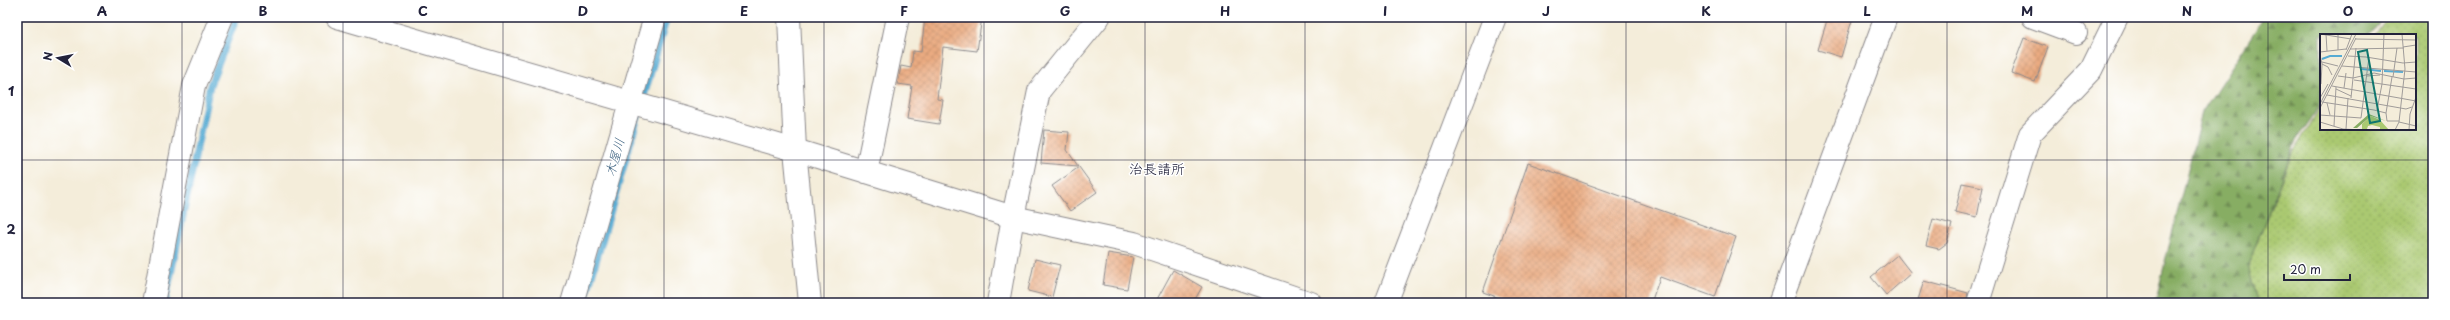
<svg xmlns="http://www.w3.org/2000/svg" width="2450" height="320" font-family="'Playpen Sans','Klee One',sans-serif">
<defs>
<pattern id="grass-dots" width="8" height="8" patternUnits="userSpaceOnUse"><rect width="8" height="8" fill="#aac971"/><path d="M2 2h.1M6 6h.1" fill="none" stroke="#92ac63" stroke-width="1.8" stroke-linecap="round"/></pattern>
<pattern id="forest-firs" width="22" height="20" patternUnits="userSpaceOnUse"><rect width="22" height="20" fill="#87ad63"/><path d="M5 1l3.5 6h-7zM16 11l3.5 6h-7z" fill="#6e8c53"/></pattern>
<pattern id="building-cross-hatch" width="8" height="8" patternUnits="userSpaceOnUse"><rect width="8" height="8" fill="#eaab81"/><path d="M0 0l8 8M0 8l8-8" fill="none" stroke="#c89370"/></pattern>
</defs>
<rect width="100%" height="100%" fill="#fff"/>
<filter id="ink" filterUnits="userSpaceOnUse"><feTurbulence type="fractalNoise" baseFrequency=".025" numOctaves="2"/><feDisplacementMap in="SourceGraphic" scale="8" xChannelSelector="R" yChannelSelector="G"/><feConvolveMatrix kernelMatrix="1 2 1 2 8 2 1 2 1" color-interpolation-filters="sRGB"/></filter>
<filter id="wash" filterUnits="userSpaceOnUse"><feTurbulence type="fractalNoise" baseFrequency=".012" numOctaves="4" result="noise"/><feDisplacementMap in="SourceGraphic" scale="16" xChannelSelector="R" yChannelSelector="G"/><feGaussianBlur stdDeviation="0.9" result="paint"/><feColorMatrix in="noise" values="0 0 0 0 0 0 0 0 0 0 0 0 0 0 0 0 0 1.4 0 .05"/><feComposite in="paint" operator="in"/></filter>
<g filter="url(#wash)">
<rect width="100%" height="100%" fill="#f4edda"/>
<polygon fill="url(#grass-dots)" stroke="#667656" points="2388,17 2433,17 2433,303 2257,303 2248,265 2291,156 2321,106 2321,129 2415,129 2415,35 2374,35"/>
<polygon fill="url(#forest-firs)" stroke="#54684f" points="2264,17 2385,17 2369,35 2321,35 2321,104 2296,141 2248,265 2257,303 2155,303 2202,112"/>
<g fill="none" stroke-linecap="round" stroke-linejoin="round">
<g stroke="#57abd3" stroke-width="7">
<polyline points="165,303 210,85 237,17"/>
<polyline points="584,303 667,17"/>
</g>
</g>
<g id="blocks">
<g fill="url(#building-cross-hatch)">
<polygon points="925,17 982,17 977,51 943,47 937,99 943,100 939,124 907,119 912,86 898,84 901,66 911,68 913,51 921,52"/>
<polygon points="1828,17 1853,17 1841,57 1818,50"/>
<polygon points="2024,38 2048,47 2035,82 2011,73"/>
<polygon points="1044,130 1069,132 1067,150 1078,166 1041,163"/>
<polygon points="1528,163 1736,237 1715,297 1660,277 1651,303 1513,303 1483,292"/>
<polygon points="1079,167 1097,192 1070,211 1052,186"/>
<polygon points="1962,183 1983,187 1977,217 1955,212"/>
<polygon points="1933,219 1952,224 1947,243 1939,249 1926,246"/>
<polygon points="1108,253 1133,257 1127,289 1103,285"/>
<polygon points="1897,255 1911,273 1886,295 1871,277"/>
<polygon points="1035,259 1060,265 1052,297 1028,291"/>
<polygon points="1173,270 1202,287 1193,303 1155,303"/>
<polygon points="1924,281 1968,293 1966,303 1917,303"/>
</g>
</g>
</g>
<g filter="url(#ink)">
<use href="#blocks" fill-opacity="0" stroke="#8b888a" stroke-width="1"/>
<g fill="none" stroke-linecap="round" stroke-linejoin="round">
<defs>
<g id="minor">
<polyline points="337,17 795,150 1013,217 1134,243 1311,303"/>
<polyline points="789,17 795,150 810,303"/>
<polyline points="2033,17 2076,33"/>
<polyline points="866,172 898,17"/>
<polyline points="153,303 194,86 222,17"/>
<polyline points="572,303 655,17"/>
<polyline points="998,303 1013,217 1039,91 1099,17"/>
<polyline points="1386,303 1495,17"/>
<polyline points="1780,303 1886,17"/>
<polyline points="1978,303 2030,134 2091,70 2117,17"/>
</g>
</defs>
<use href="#minor" stroke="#8b888a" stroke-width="24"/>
<use href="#minor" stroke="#fff" stroke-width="22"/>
</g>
</g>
<path fill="none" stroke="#22223b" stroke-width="1" stroke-opacity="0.55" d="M182 17V303M343 17V303M503 17V303M664 17V303M824 17V303M984 17V303M1145 17V303M1305 17V303M1466 17V303M1626 17V303M1786 17V303M1947 17V303M2107 17V303M2268 17V303M17 160H2433"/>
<g text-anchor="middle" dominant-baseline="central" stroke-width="3" stroke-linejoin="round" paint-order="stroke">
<g font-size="13" font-style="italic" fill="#3a607f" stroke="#fff">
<text transform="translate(614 157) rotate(-74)">木屋川</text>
</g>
<g font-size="14" fill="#22223b" stroke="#fff">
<text x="1157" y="168">治長請所</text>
</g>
</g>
<g transform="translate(2320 34)">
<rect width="96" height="96" fill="#f4edda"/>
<path d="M51 82 60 86 69 96H60V93L52 91 48 92 47 95H42V90Z" fill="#aac971"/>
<path d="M49 80 66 87 51 82 37 94H33Z" fill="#87ad63"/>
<path fill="none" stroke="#57abd3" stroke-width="2" d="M2 25 10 22H22M42 35 61 37M64 37 83 38"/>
<path fill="none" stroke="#a09c9a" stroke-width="1" d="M0 0 31 5M6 0 7 17M35 5 96 6M83 13 96 11M30 15 84 14M18 16V0M26 16 32 0M0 18 26 15M0 21 2 30 1 50M28 22 46 23 83 29 96 28M2 28 18 32M2 30 8 33 12 41M22 32 96 38M18 42 33 44 54 39 84 45 96 44M47 42 60 41M73 43 77 14M34 46 96 55M12 52 96 67M24 54 26 39M16 55 31 62M7 61 86 75 92 73M0 64 8 50M31 64 36 14M2 68 54 76 66 79 67 87H79M7 69 10 81M0 70 36 0M0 74 36 4M57 76 62 50 64 0M66 79 72 43M0 81 41 84 49 23M0 88 23 95 41 96M79 88 96 92M14 92 16 53M26 95 28 64M75 96 79 88 85 35 82 0M89 96 90 80 96 63"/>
<path fill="#0f766e" fill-opacity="0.15" stroke="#0f766e" stroke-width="2" d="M47 16 60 87 50 89 38 18Z"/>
<rect width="96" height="96" fill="none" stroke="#22223b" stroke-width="2"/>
</g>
<rect width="2450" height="320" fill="none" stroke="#fff" stroke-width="44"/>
<g transform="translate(58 58) rotate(280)" stroke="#ffffff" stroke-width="3" paint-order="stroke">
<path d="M0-3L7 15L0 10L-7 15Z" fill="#22223b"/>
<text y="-6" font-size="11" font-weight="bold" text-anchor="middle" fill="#22223b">N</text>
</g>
<path d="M2284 274v6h66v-6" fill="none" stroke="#22223b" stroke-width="2"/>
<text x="2290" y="274" font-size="12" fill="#22223b" stroke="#ffffff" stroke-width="3" paint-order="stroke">20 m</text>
<rect x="22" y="22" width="2406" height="276" fill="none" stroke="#22223b" stroke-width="1.5"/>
<g font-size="13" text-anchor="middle" font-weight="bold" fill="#22223b">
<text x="102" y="16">A</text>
<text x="263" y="16">B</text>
<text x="423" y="16">C</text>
<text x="583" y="16">D</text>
<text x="744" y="16">E</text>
<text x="904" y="16">F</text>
<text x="1065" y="16">G</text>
<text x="1225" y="16">H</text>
<text x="1385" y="16">I</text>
<text x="1546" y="16">J</text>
<text x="1706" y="16">K</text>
<text x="1867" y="16">L</text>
<text x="2027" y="16">M</text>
<text x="2187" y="16">N</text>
<text x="2348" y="16">O</text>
<text x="11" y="96">1</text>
<text x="11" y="234">2</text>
</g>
</svg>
